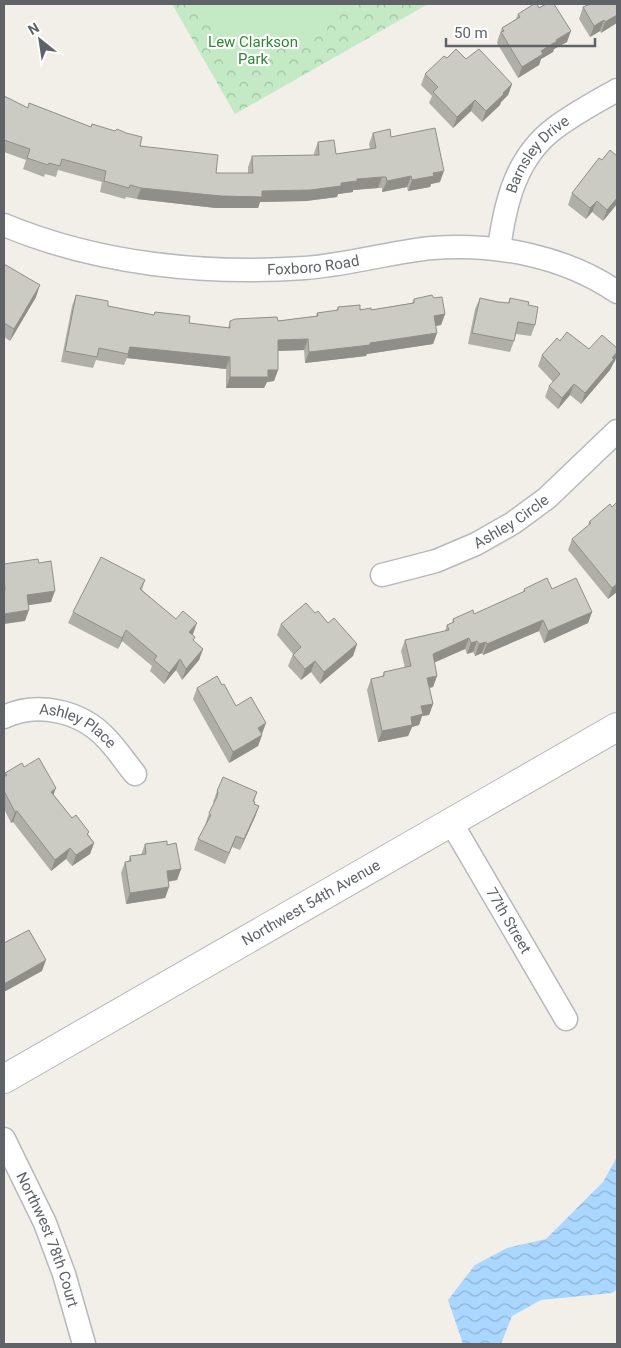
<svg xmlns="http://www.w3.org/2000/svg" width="621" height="1348" font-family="Roboto,sans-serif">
<defs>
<pattern id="park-crowns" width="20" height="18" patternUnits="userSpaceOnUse" patternTransform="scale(1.25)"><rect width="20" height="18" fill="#c4e9c5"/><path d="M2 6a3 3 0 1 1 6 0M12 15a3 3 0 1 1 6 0" fill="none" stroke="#a2c0a4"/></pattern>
<pattern id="water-waves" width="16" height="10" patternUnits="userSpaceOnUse" patternTransform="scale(1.25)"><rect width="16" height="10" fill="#aad7ff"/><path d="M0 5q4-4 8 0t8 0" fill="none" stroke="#8eb2d2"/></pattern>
</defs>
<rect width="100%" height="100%" fill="#f1efe8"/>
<polygon fill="url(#park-crowns)" points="172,4 428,4 235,114"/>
<polygon fill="#c4e9c5" points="198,4 359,4 254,63 228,56"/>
<polygon fill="url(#water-waves)" points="617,1157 617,1289 612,1293 541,1300 512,1316 501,1344 463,1344 448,1300 475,1265 507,1248 546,1239 603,1182"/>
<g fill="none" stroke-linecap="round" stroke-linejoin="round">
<defs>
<g id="minor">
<path id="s1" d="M4 225C98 264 204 275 305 268 348 265 390 252 432 248 496 243 564 256 617 292"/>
<path id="s2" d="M499 249C505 203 516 157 555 128 575 113 596 102 617 90"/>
<path id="s3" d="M382 575 436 561 476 544 513 523 547 498 617 431"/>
<path id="s4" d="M4 717C37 701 81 711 106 738 117 749 125 762 135 774"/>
<path id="s5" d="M451 822 566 1019"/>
<path id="s6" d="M4 1139 45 1223 64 1274 84 1344"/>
</g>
<g id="tertiary">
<path id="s7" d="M4 1079 617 727"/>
</g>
</defs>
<use href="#minor" stroke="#b5b8bc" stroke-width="25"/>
<use href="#tertiary" stroke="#b5b8bc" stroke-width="30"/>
<use href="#minor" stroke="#fff" stroke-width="22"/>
<use href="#tertiary" stroke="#fff" stroke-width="28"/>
</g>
<g fill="#afafa8">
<polygon points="586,4 617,4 601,33 600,31 590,37 579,19 583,7 587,5"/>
<polygon points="539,8 567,42 554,49 553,52 541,59 539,65 518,78 497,43 498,39 502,28 516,19 518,14"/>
<polygon points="447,58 466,59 512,84 508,95 501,102 500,105 482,122 471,111 453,128 429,103 432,96 421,85 425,74"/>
<polygon points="4,96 28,108 90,127 216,173 248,173 248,167 252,156 314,155 314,153 318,142 336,154 370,149 369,144 373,133 391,137 440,182 431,184 430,187 408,191 407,187 382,192 382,188 378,188 353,190 353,192 338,194 337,197 306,201 260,202 258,208 216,208 137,199 126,197 125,199 100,192 102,182 58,170 56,177 45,174 44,177 23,169 26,160 4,152"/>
<polygon points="572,193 617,204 603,221 592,212 586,219 568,205"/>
<polygon points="4,264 36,297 10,341 4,337"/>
<polygon points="76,295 108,306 154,315 155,312 189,323 228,328 230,321 278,321 316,316 317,313 336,311 338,307 371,310 412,303 414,299 434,298 445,314 441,325 435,326 437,333 433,344 367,354 366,356 305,363 304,350 278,351 278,370 274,381 267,382 264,388 226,388 226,369 127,358 124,365 96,360 93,368 61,362 72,306"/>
<polygon points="480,298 498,302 508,303 510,298 528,305 535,325 531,336 516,334 514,341 510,352 468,344 475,309"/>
<polygon points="617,348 617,355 610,370 581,404 570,395 558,409 545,397 549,386 553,382 538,366 542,355 589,349"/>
<polygon points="612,507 617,592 608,599 568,550 572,539 588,526 589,522"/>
<polygon points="145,580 142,590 193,634 192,635 194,641 203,649 199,660 182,680 176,670 164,684 150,671 152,666 122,641 118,649 68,623 73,612"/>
<polygon points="524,589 552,589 592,612 588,623 544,643 539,631 483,655 482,653 475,656 473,652 467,654 465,649 434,662 437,676 433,687 429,688 433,704 429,715 422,716 419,725 412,727 408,736 378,742 367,690 371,679 382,677 384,672 405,668 401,651 405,640 445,631 447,625 452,623 453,619 474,614 523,593"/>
<polygon points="315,613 357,644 353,656 320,684 311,672 301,680 288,666 293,654 277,635 281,624"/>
<polygon points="222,685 236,706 262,735 258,746 229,763 193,699 197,688"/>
<polygon points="24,767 54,795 72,818 89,832 88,834 94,843 90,854 72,866 66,859 51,871 13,822 11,823 4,809 4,777 5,773"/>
<polygon points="217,791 257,792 254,802 254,804 259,806 255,817 240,850 232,847 225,864 194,850 198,839 205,825 209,813 214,803 213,802"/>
<polygon points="145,844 167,845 181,869 177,880 168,882 169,887 165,898 126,904 121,873 125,862 128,862 130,856 141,855"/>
</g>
<g fill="#8f8e88">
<polygon points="617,11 617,23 601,33 605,22"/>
<polygon points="604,20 600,31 590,37 594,26"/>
<polygon points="571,31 567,42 554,49 553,52 541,59 539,65 518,78 522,67 541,51 556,40"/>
<polygon points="512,84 508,95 501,102 500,105 482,122 486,111"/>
<polygon points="475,100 471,111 453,128 457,117"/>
<polygon points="444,171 440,182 431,184 430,187 408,191 412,180 433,173"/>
<polygon points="411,176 407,187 382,192 387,181"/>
<polygon points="382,177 378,188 353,190 353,192 338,194 337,197 306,201 260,202 258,208 216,208 137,199 141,188 262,191 341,183 357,179"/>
<polygon points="617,198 617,204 603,221 607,210"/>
<polygon points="597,201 592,212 586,219 590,208"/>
<polygon points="40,285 36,297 10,341 14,329"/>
<polygon points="445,314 441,325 430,327 434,316"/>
<polygon points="437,333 433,344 367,354 366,356 305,363 309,352"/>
<polygon points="308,339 304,350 274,351 278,340"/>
<polygon points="130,347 230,357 226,369 127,358"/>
<polygon points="617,352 617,355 615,361 613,364 610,370 581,404 585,393"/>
<polygon points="268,370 278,370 274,381 267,382 264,388 226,388 230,377"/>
<polygon points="574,384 570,395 558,409 562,398"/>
<polygon points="617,584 617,592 608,599 612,588"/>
<polygon points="55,591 51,602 23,606 27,595"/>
<polygon points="29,610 25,621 4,624 4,614"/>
<polygon points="592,612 588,623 544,643 548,631"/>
<polygon points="543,620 539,631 483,655 487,644"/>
<polygon points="197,623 193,634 185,643 189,632"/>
<polygon points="126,630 122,641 118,649 122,638"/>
<polygon points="469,638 465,649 429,665 433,654"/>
<polygon points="477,641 473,652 467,654 471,643"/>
<polygon points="486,642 482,653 475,656 479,644"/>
<polygon points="357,644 353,656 320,684 324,672"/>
<polygon points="203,649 199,660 182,680 186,669"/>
<polygon points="180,659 176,670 164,684 169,673"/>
<polygon points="315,661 311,672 301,680 305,669"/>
<polygon points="437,676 433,687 423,689 427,678"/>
<polygon points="433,704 429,715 422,716 419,725 412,727 408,736 378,742 382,731 411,717 421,706"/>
<polygon points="266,723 262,734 258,728"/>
<polygon points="262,735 258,746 229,763 233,752"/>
<polygon points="56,788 52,799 51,792"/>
<polygon points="259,806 255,817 240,850 244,839"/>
<polygon points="17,811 13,822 11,823 15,812"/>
<polygon points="236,836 232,847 225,864 229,853"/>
<polygon points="94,843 90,854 72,866 76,855"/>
<polygon points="70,848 66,859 51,871 55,860"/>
<polygon points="181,869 177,880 163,882 167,871"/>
<polygon points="169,887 165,898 126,904 130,893"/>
<polygon points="46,960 42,971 4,992 4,984"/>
</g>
<g fill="#cccbc3" stroke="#8f8e88">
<polygon points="534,4 537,4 539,8 546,4 554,4 571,31 556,40 557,41 541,51 543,54 522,67 501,32 504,31 502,28 520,17 518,14"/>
<polygon points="590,4 617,4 617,15 605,22 604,20 594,26 583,7"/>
<polygon points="456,49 466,59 479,49 512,84 503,93 504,94 486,111 475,100 457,117 433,92 438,87 425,74 444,56 447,58"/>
<polygon points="4,96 28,108 29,103 91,127 92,124 115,131 117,129 126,133 142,137 140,146 218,155 216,173 253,173 252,156 319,155 318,142 334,140 336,154 376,148 373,133 390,129 391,137 435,128 444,171 433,173 434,176 412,180 411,176 387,181 386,177 382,177 357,179 357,181 341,183 341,186 310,190 262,191 262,197 221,196 141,188 130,185 129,188 104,181 106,171 62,159 60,166 49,163 48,165 27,158 30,149 4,140"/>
<polygon points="610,150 617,156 617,198 607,210 597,201 590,208 572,193 599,158 602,160"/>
<polygon points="4,264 40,285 14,329 4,323"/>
<polygon points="76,295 108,301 108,306 154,315 155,312 190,316 189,323 230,328 230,321 235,319 277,317 278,321 318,316 317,313 338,310 338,307 360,305 360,310 371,308 371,310 414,303 414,299 432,295 434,298 442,297 445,314 434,316 437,333 370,343 370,345 309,352 308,339 278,340 278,370 268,370 268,377 230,377 230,357 130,347 128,354 99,348 97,357 65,351"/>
<polygon points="480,298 498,302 509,303 510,298 529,302 528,305 538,307 535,325 518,322 514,341 472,333"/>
<polygon points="567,332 589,349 602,335 617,348 617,352 612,358 614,359 585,393 574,384 562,398 549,386 560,374 542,355 557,338 560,341"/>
<polygon points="617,502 617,584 612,588 572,539 591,523 589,522 610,504 612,507"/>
<polygon points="101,557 145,580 140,589 176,619 183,611 197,623 189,632 195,637 193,640 203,649 186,669 180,659 169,673 154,660 157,656 126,630 122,638 73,612"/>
<polygon points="38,559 39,563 51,561 55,591 27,595 29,610 4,614 4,590 5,590 4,579 4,564"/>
<polygon points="547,578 552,589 576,578 592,612 548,631 543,620 487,644 486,642 479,644 477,641 471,643 469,638 433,654 437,676 427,678 433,704 421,706 423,714 411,717 412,725 382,731 371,679 384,676 384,672 411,666 405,640 449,630 447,625 454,622 453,619 473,610 474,614 525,591 524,589"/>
<polygon points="306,603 315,613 318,611 328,623 334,618 357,644 324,672 315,661 305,669 293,655 301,647 281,624"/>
<polygon points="217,676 222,685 224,684 236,706 251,697 266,723 258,728 262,735 233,752 197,688"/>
<polygon points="39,758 56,788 51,792 72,818 76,815 89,832 87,834 94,843 76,855 70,848 55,860 17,811 15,812 4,791 4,777 7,775 5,773 22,763 24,767"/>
<polygon points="223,777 257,792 253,801 255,802 254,804 259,806 244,839 236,836 229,853 198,839 211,815 209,813 217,797 218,792 217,791"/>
<polygon points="167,841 167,845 176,843 181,869 167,871 169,887 130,893 125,862 131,861 130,856 146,854 145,844"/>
<polygon points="29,930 46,960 4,984 4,943"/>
</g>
<g text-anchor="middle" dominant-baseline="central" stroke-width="4.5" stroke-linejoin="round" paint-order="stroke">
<g font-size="15" fill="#318438" stroke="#fff">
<text x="253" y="42">Lew Clarkson<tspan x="253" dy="17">Park</tspan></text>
</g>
<g font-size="15" fill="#5f6368" stroke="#fff">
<text stroke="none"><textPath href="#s2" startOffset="105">Barnsley Drive</textPath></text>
<text stroke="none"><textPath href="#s1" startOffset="315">Foxboro Road</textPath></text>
<text stroke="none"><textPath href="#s3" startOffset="141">Ashley Circle</textPath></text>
<text stroke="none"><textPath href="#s4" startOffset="79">Ashley Place</textPath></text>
<text stroke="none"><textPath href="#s7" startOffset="354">Northwest 54th Avenue</textPath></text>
<text stroke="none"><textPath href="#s5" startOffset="114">77th Street</textPath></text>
<text stroke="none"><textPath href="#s6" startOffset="110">Northwest 78th Court</textPath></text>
</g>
</g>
<rect width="621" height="1348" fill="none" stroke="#5f6368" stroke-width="10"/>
<g transform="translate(40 40) rotate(330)" stroke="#ffffff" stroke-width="4" paint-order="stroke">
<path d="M0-4L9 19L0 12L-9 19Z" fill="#5f6368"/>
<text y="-8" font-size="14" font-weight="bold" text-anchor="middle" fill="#5f6368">N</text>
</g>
<path d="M446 38v8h149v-8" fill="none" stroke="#5f6368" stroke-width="2.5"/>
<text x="454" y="38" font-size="15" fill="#5f6368" stroke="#ffffff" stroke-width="4" paint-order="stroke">50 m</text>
</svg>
